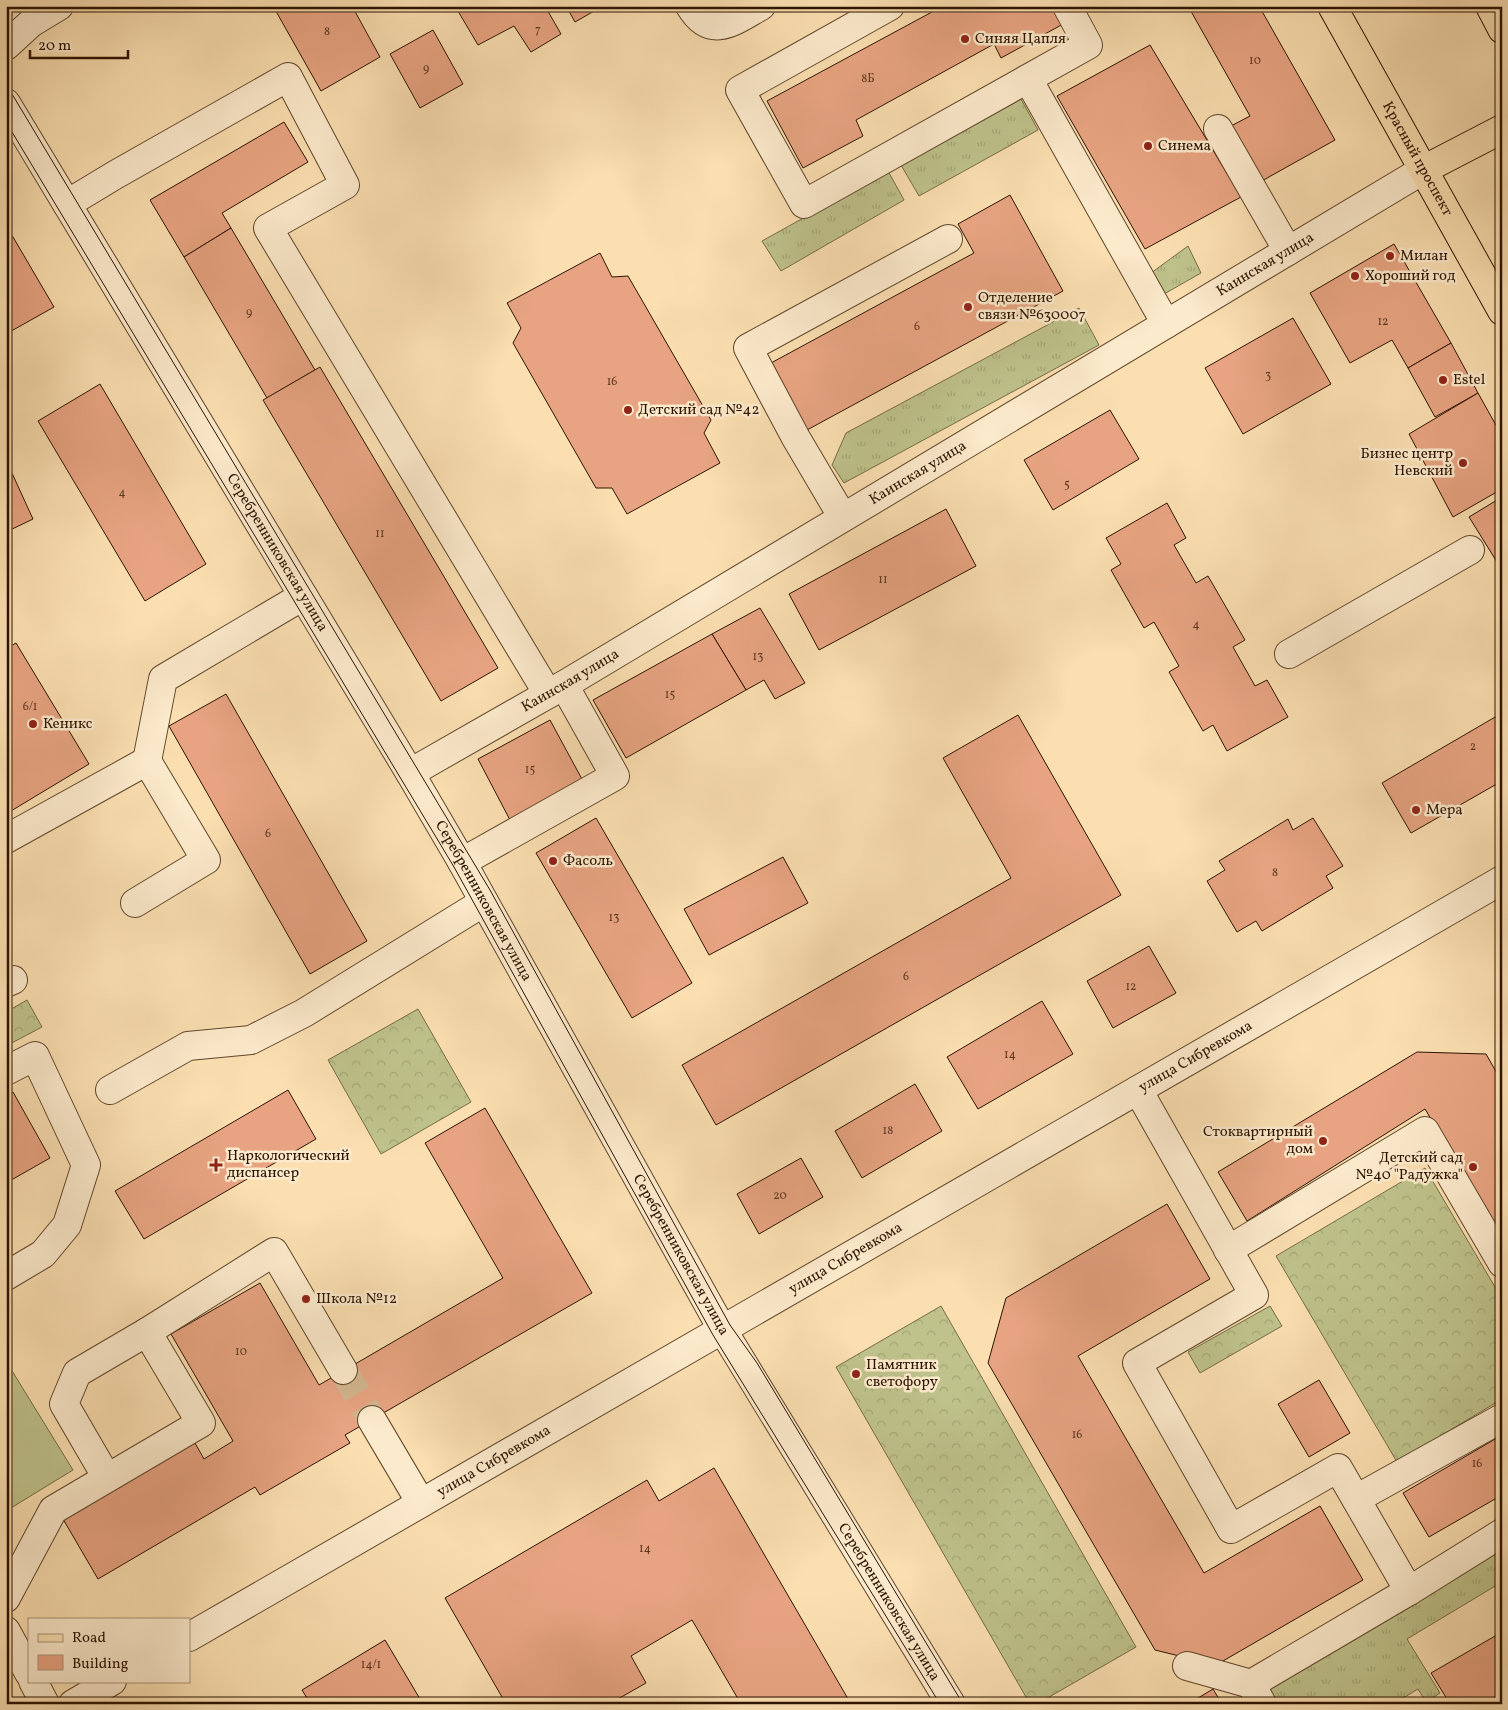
<svg xmlns="http://www.w3.org/2000/svg" width="1508" height="1710" font-family="Vollkorn,serif">
<defs>
<pattern id="grass-tufts" width="24" height="20" patternUnits="userSpaceOnUse" patternTransform="scale(1.25)"><rect width="24" height="20" fill="#bfc28b"/><path d="M3 7l-1-3M5 7V3M7 7l1-3M15 17l-1-3M17 17v-4M19 17l1-3" fill="none" stroke="#a4a676"/></pattern>
<pattern id="forest-crowns" width="20" height="18" patternUnits="userSpaceOnUse" patternTransform="scale(1.25)"><rect width="20" height="18" fill="#bfc28b"/><path d="M2 6a3 3 0 1 1 6 0M12 15a3 3 0 1 1 6 0" fill="none" stroke="#a4a676"/></pattern>
</defs>
<rect width="100%" height="100%" fill="#fbdfb1"/>
<filter id="stains"><feTurbulence type="fractalNoise" baseFrequency=".004" numOctaves="4"/><feColorMatrix values="0 0 0 0 .2 0 0 0 0 .09 0 0 0 0 .02 0 0 0 .5 -.17"/></filter>
<radialGradient id="worn" r=".72"><stop offset=".6" stop-color="#630" stop-opacity="0"/><stop offset="1" stop-color="#630" stop-opacity=".3"/></radialGradient>
<g fill="url(#grass-tufts)" stroke="#766b46">
<polygon points="1021,99 1038,130 919,196 901,165"/>
<polygon points="888,171 904,200 781,271 762,241"/>
<polygon points="1188,246 1201,273 1164,294 1151,273"/>
<polygon points="1079,308 1099,345 844,483 832,465 846,433"/>
<polygon points="1502,1543 1502,1582 1407,1639 1440,1693 1426,1702 1418,1689 1393,1704 1263,1704 1255,1691"/>
</g>
<g fill="url(#forest-crowns)" stroke="#766b46">
<polygon points="27,1000 42,1027 6,1046 6,1012"/>
<polygon points="418,1009 471,1102 381,1154 328,1060"/>
<polygon points="1425,1168 1502,1299 1502,1399 1397,1462 1276,1256"/>
<polygon points="941,1306 1136,1647 1037,1704 1030,1704 836,1367"/>
<polygon points="1270,1306 1282,1326 1200,1373 1188,1352"/>
</g>
<polygon fill="#bfc28b" stroke="#766b46" points="6,1361 73,1470 6,1511"/>
<g fill="#e8a482" stroke="#2d1400">
<polygon points="273,6 352,6 380,57 321,91"/>
<polygon points="455,6 545,6 561,34 531,52 514,26 478,45"/>
<polygon points="566,6 603,6 575,22"/>
<polygon points="943,6 1057,6 1065,23 1001,58 994,44 856,120 863,136 803,168 767,101"/>
<polygon points="1188,6 1259,6 1335,140 1260,182 1229,127 1250,116"/>
<polygon points="433,30 463,84 420,108 390,54"/>
<polygon points="1150,45 1241,197 1145,249 1057,96"/>
<polygon points="284,122 308,162 222,213 231,228 184,257 150,200"/>
<polygon points="1010,195 1063,291 807,430 771,363 974,253 958,224"/>
<polygon points="6,225 54,307 6,334"/>
<polygon points="231,228 315,370 267,398 184,257"/>
<polygon points="1394,244 1451,343 1408,368 1392,340 1350,363 1310,293"/>
<polygon points="600,253 612,277 628,276 711,420 704,433 720,463 627,514 612,488 596,488 513,343 521,328 507,303"/>
<polygon points="1293,318 1331,384 1243,434 1205,368"/>
<polygon points="1451,343 1478,393 1435,417 1408,368"/>
<polygon points="320,367 498,668 441,701 263,400"/>
<polygon points="100,384 206,564 145,601 38,421"/>
<polygon points="1478,393 1502,436 1502,489 1453,517 1409,434"/>
<polygon points="1110,410 1139,459 1053,510 1024,460"/>
<polygon points="6,460 33,519 6,532"/>
<polygon points="1502,497 1502,570 1469,517"/>
<polygon points="1167,503 1186,538 1174,545 1196,583 1208,576 1245,640 1233,647 1255,686 1267,680 1288,717 1227,751 1213,725 1203,731 1169,672 1179,666 1154,622 1144,628 1111,570 1121,564 1106,538"/>
<polygon points="946,509 976,566 819,650 789,594"/>
<polygon points="760,608 805,683 775,699 764,680 746,690 712,634"/>
<polygon points="712,634 746,690 626,758 593,700"/>
<polygon points="16,643 89,764 6,814 6,649"/>
<polygon points="226,694 367,941 310,974 169,726"/>
<polygon points="1502,713 1502,781 1411,833 1382,783"/>
<polygon points="1018,715 1121,895 716,1125 682,1065 1011,878 943,758"/>
<polygon points="550,720 583,781 510,820 478,759"/>
<polygon points="596,818 692,983 632,1018 536,853"/>
<polygon points="1313,818 1343,866 1326,876 1333,888 1262,931 1256,921 1237,932 1207,881 1225,870 1219,861 1288,819 1293,830"/>
<polygon points="783,857 808,903 709,955 684,909"/>
<polygon points="1149,946 1176,993 1113,1028 1087,981"/>
<polygon points="1042,1001 1073,1054 978,1109 947,1057"/>
<polygon points="1417,1052 1486,1054 1502,1082 1502,1238 1425,1109 1247,1221 1218,1172"/>
<polygon points="915,1084 942,1131 862,1178 835,1131"/>
<polygon points="288,1090 316,1139 144,1239 115,1191"/>
<polygon points="13,1092 50,1158 6,1183 6,1096"/>
<polygon points="485,1108 592,1293 345,1435 350,1443 260,1495 255,1487 98,1579 63,1519 195,1443 204,1459 233,1441 171,1334 260,1283 319,1385 503,1278 425,1143"/>
<polygon points="801,1158 823,1197 759,1234 737,1194"/>
<polygon points="1167,1204 1210,1279 1078,1356 1204,1573 1320,1506 1363,1580 1216,1665 1155,1650 988,1363 1006,1298"/>
<polygon points="1319,1380 1350,1433 1309,1457 1278,1404"/>
<polygon points="1502,1435 1502,1495 1429,1537 1403,1493"/>
<polygon points="714,1468 851,1704 741,1704 692,1620 631,1656 646,1683 609,1704 506,1704 445,1598 647,1480 659,1501"/>
<polygon points="1502,1632 1502,1693 1485,1704 1450,1704 1431,1673"/>
<polygon points="385,1640 423,1704 307,1704 310,1703 302,1690"/>
<polygon points="1213,1689 1222,1704 1188,1704"/>
<polygon points="1502,1693 1502,1704 1485,1704"/>
</g>
<g fill="none" stroke-linecap="round" stroke-linejoin="round">
<polyline stroke="#d2b68e" stroke-width="28" stroke-dasharray="28 14" stroke-linecap="butt" points="343,1370 372,1420"/>
<defs>
<g id="minor">
<path d="M690 6C711 41 734 21 761 6"/>
<polyline points="890,6 740,90 804,204 1088,45 1067,6"/>
<polyline points="6,46 31,23 59,6"/>
<polyline points="1028,79 1166,324"/>
<path id="s1" d="M6 103 410 773 462 862 722 1329 951 1704"/>
<polyline points="1218,129 1288,251"/>
<polyline points="67,204 115,175 288,77 345,185 268,228 548,694"/>
<polyline points="842,516 796,438 748,348 948,239"/>
<polyline points="1289,654 1470,550"/>
<path id="s2" d="M410 773 564 685 1423 170"/>
<polyline points="6,839 147,761 163,679 303,596"/>
<polyline points="462,862 615,776 564,685"/>
<polyline points="135,903 206,860 147,761"/>
<polyline points="6,983 13,980"/>
<polyline points="6,1071 35,1056 86,1165 67,1225 43,1254 6,1276"/>
<polyline points="110,1090 188,1046 251,1040 304,1013 484,902"/>
<polyline points="1138,1090 1254,1295 1137,1363 1231,1529 1338,1468 1409,1591"/>
<polyline points="1228,1250 1425,1131 1502,1263"/>
<polyline points="372,1420 421,1503"/>
<polyline points="107,1478 64,1404 77,1373 147,1332"/>
<polyline points="1356,1499 1502,1418"/>
<polyline points="6,1598 53,1510 201,1423 147,1332 274,1252 343,1370"/>
<polyline points="6,1631 29,1673"/>
<path id="s3" d="M189 1637 1502 880"/>
<polyline points="1187,1666 1251,1684 1262,1704"/>
<polyline points="33,1681 45,1704"/>
<polyline points="1251,1684 1409,1591 1502,1533"/>
<polyline points="73,1704 112,1681"/>
</g>
<g id="major">
<path id="s4" d="M1332 6 1502 311"/>
<polyline points="1490,6 1502,29"/>
<polyline points="1423,170 1502,129"/>
</g>
</defs>
<use href="#minor" stroke="#60472c" stroke-width="30"/>
<use href="#major" stroke="#2d1400" stroke-width="30"/>
<use href="#minor" stroke="#fceacc" stroke-width="28"/>
<use href="#major" stroke="#fbdfb1" stroke-width="28"/>
<g stroke="#2d1400" stroke-width="1">
<polyline points="6,84 490,890 730,1325 757,1363 963,1704"/>
<polyline points="6,122 454,867 713,1335 940,1704"/>
</g>
</g>
<g fill="#8f2418" stroke="#fceacc" stroke-width="2">
<circle cx="965" cy="39" r="5"/>
<circle cx="1148" cy="146" r="5"/>
<circle cx="1390" cy="256" r="5"/>
<circle cx="1355" cy="276" r="5"/>
<circle cx="968" cy="307" r="5"/>
<circle cx="1443" cy="380" r="5"/>
<circle cx="628" cy="410" r="5"/>
<circle cx="1463" cy="463" r="5"/>
<circle cx="33" cy="724" r="5"/>
<circle cx="1416" cy="810" r="5"/>
<circle cx="553" cy="861" r="5"/>
<circle cx="1323" cy="1141" r="5"/>
<path d="M213.5 1157.5h5v5h5v5h-5v5h-5v-5h-5v-5h5z"/>
<circle cx="1473" cy="1167" r="5"/>
<circle cx="306" cy="1299" r="5"/>
<circle cx="856" cy="1374" r="5"/>
</g>
<g text-anchor="middle" dominant-baseline="central" stroke-width="5" stroke-linejoin="round" paint-order="stroke">
<g font-size="12" fill="#5c3820">
<text x="538" y="30">7</text>
<text x="327" y="32">8</text>
<text x="1255" y="61">10</text>
<text x="426" y="69">9</text>
<text x="868" y="79">8Б</text>
<text x="249" y="313">9</text>
<text x="1383" y="322">12</text>
<text x="917" y="327">6</text>
<text x="1268" y="376">3</text>
<text x="612" y="382">16</text>
<text x="1067" y="485">5</text>
<text x="122" y="493">4</text>
<text x="380" y="534">11</text>
<text x="883" y="580">11</text>
<text x="1196" y="625">4</text>
<text x="758" y="657">13</text>
<text x="670" y="695">15</text>
<text x="30" y="707">6/1</text>
<text x="1473" y="747">2</text>
<text x="530" y="770">15</text>
<text x="268" y="834">6</text>
<text x="1275" y="873">8</text>
<text x="614" y="918">13</text>
<text x="906" y="977">6</text>
<text x="1131" y="987">12</text>
<text x="1010" y="1055">14</text>
<text x="888" y="1131">18</text>
<text x="780" y="1196">20</text>
<text x="241" y="1352">10</text>
<text x="1077" y="1435">16</text>
<text x="1477" y="1464">16</text>
<text x="645" y="1549">14</text>
<text x="371" y="1665">14/1</text>
</g>
<g font-size="15" fill="#2d1400" stroke="#fceacc" text-anchor="start">
<text x="975" y="39">Синяя Цапля</text>
<text x="1158" y="146">Синема</text>
<text x="1400" y="256">Милан</text>
<text x="1365" y="276">Хороший год</text>
<text x="978" y="298">Отделение<tspan x="978" dy="17">связи №630007</tspan></text>
<text x="1453" y="380">Estel</text>
<text x="638" y="410">Детский сад №42</text>
<text x="1453" y="454" text-anchor="end">Бизнес центр<tspan x="1453" dy="17">Невский</tspan></text>
<text x="43" y="724">Кеникс</text>
<text x="1426" y="810">Мера</text>
<text x="563" y="861">Фасоль</text>
<text x="1313" y="1132" text-anchor="end">Стоквартирный<tspan x="1313" dy="17">дом</tspan></text>
<text x="227" y="1156">Наркологический<tspan x="227" dy="17">диспансер</tspan></text>
<text x="1463" y="1158" text-anchor="end">Детский сад<tspan x="1463" dy="17">№40 "Радужка"</tspan></text>
<text x="316" y="1299">Школа №12</text>
<text x="866" y="1365">Памятник<tspan x="866" dy="17">светофору</tspan></text>
</g>
<g font-size="15" fill="#2d1400" stroke="#fceacc">
<text stroke="none"><textPath href="#s4" startOffset="175">Красный проспект</textPath></text>
<text stroke="none"><textPath href="#s2" startOffset="995">Каинская улица</textPath></text>
<text stroke="none"><textPath href="#s2" startOffset="590">Каинская улица</textPath></text>
<text stroke="none"><textPath href="#s1" startOffset="525">Серебренниковская улица</textPath></text>
<text stroke="none"><textPath href="#s2" startOffset="185">Каинская улица</textPath></text>
<text stroke="none"><textPath href="#s1" startOffset="930">Серебренниковская улица</textPath></text>
<text stroke="none"><textPath href="#s3" startOffset="1162">улица Сибревкома</textPath></text>
<text stroke="none"><textPath href="#s1" startOffset="1335">Серебренниковская улица</textPath></text>
<text stroke="none"><textPath href="#s3" startOffset="758">улица Сибревкома</textPath></text>
<text stroke="none"><textPath href="#s3" startOffset="352">улица Сибревкома</textPath></text>
<text stroke="none"><textPath href="#s1" startOffset="1740">Серебренниковская улица</textPath></text>
</g>
</g>
<rect width="1508" height="1710" fill="none" stroke="#fbdfb1" stroke-width="25"/>
<rect x="8" y="8" width="1493" height="1695" fill="none" stroke="#2d1400" stroke-width="2.5"/>
<rect x="12" y="12" width="1483" height="1685" fill="none" stroke="#2d1400"/>
<rect x="28" y="1618" width="162" height="65" fill="#fceacc" stroke="#a9947a"/>
<rect x="38" y="1634" width="25" height="8" fill="#fbdfb1" stroke="#a9947a"/>
<text x="72" y="1642" font-size="15" fill="#2d1400">Road</text>
<rect x="38" y="1655" width="25" height="15" fill="#e8a482" stroke="#a9947a"/>
<text x="72" y="1668" font-size="15" fill="#2d1400">Building</text>
<path d="M30 50v8h98v-8" fill="none" stroke="#2d1400" stroke-width="2.5"/>
<text x="38" y="50" font-size="15" fill="#2d1400" stroke="#fceacc" stroke-width="4" paint-order="stroke">20 m</text>
<rect width="100%" height="100%" filter="url(#stains)"/>
<rect width="100%" height="100%" fill="url(#worn)"/>
</svg>
